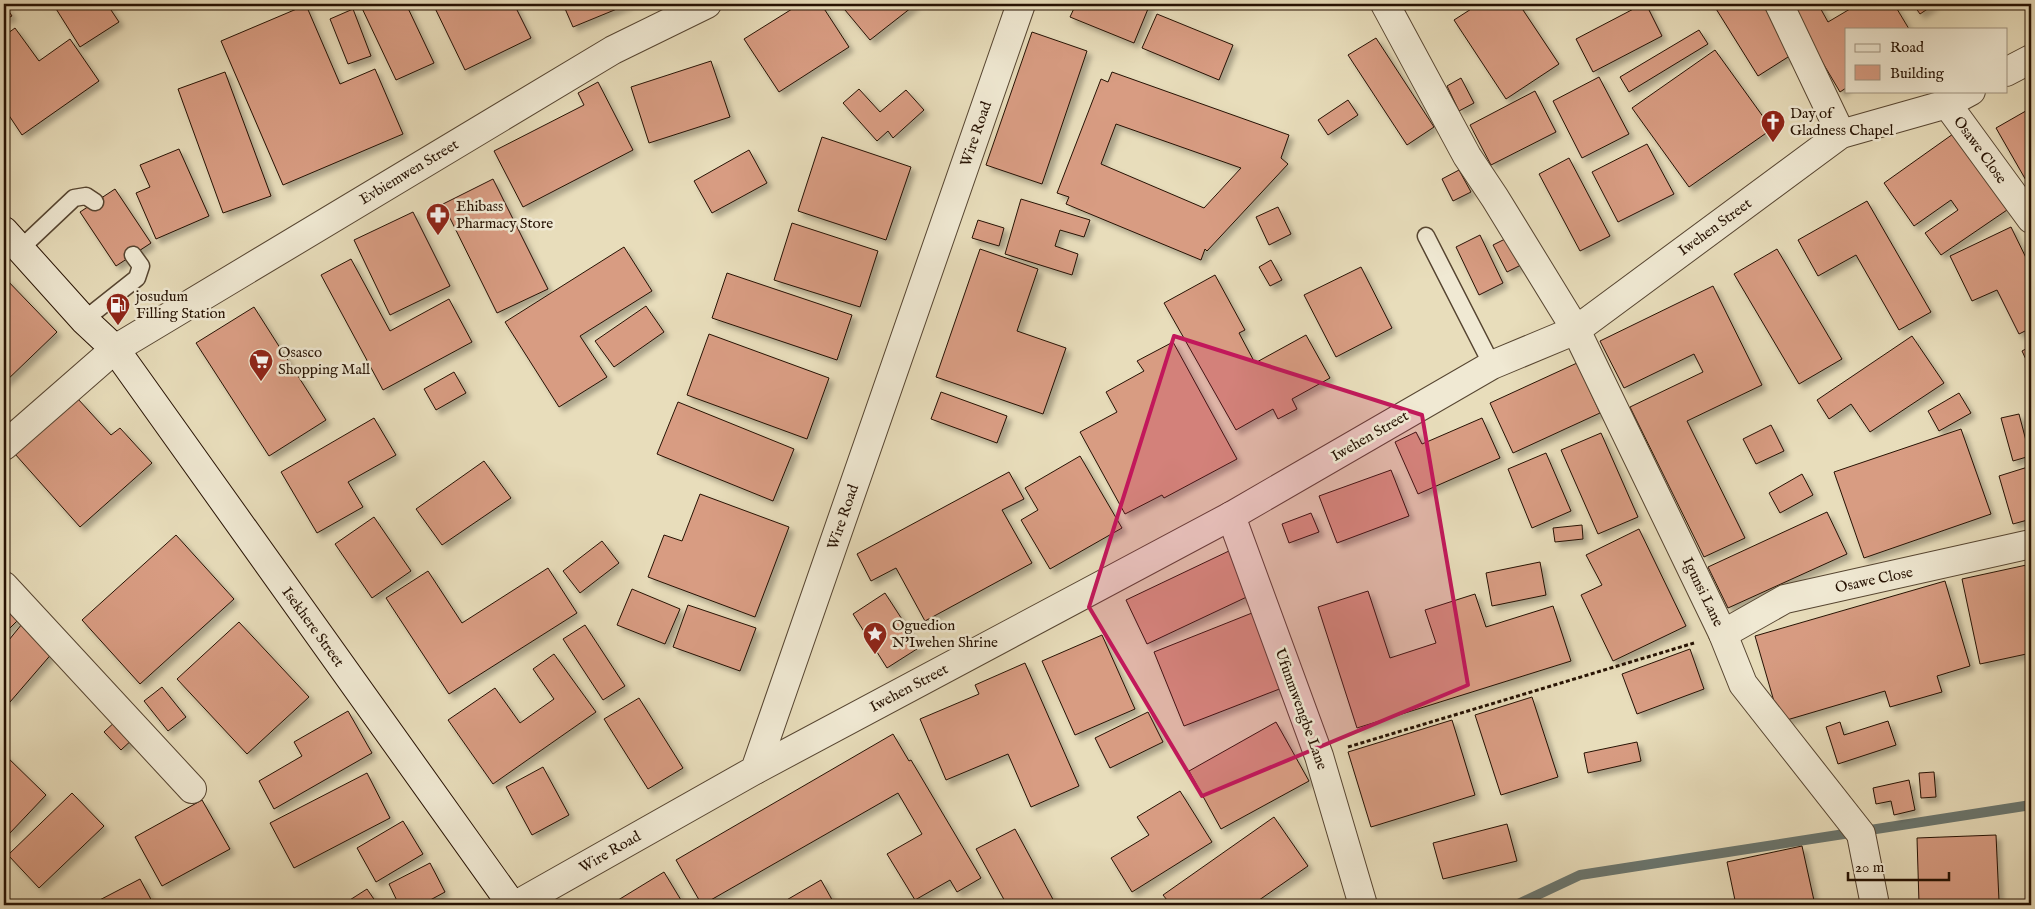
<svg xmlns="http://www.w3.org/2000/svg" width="2035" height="909" font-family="'IM FELL English',serif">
<defs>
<filter id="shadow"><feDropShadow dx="4.5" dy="4.5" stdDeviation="2.5" flood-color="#0004"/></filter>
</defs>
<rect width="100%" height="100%" fill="#e8ddbb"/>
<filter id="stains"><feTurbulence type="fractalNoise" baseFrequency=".004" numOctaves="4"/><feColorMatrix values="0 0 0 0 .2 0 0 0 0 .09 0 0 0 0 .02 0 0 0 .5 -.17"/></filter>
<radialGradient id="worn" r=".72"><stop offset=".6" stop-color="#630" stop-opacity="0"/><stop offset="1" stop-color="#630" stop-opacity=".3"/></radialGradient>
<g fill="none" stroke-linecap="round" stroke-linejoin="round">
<polyline stroke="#6b7770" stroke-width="10" points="1516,905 1580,875 2031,805"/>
</g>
<g fill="#d89c82" stroke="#261203" fill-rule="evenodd" filter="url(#shadow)">
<polygon points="4,4 12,16 4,20"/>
<polygon points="53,4 107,4 119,22 80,47"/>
<polygon points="360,4 406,4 434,63 396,80"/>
<polygon points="433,4 514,4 531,38 465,70"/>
<polygon points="563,4 629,4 573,27"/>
<polygon points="800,4 821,4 849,47 779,92 744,39"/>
<polygon points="840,4 916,4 870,40"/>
<polygon points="1076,4 1150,4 1134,43 1070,17"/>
<polygon points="1479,4 1519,4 1559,64 1506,99 1454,20"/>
<polygon points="1643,4 1646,4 1662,36 1593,72 1576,39"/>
<polygon points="1713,4 1766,4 1796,52 1758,76"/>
<polygon points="1788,4 1818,4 1828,22 1855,6 1854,4 1894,4 1909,29 1846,29 1846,88 1840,92"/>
<polygon points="1913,4 1935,4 1920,14"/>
<polygon points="306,5 340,84 375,69 403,134 283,185 221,41"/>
<polygon points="353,9 371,56 348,64 330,19"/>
<polygon points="1157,14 1233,45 1219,80 1142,48"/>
<polygon points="15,28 39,61 70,39 99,81 22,135 4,108 4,36"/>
<polygon points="1699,30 1708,44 1629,92 1620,77"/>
<polygon points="1032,32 1087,51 1042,184 986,165"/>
<polygon points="1376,38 1434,127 1407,145 1348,55"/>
<polygon points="1715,50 1772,129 1689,187 1632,108"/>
<polygon points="711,61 730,117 649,143 631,87"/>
<polygon points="225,72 271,196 223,213 178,89"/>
<path d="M1112 72 1289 135 1281 158 1288 164 1207 251 1205 249 1201 260 1066 204 1069 197 1057 193 1101 79 1108 82ZM1116 124 1241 168 1204 208 1101 164Z"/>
<polygon points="1599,77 1629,134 1582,158 1553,101"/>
<polygon points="1461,78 1474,103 1459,111 1447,86"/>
<polygon points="598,82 633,150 523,207 494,151 584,105 578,93"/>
<polygon points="859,89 880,112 906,90 924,110 893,138 888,131 877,141 843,103"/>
<polygon points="1535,91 1556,132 1491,165 1470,125"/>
<polygon points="1348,100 1358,115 1328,135 1318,120"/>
<polygon points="2031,108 2031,189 1996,128"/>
<polygon points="1953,134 2007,210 1941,255 1925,233 1958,210 1951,200 1914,226 1884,183"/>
<polygon points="822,137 911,167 886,240 798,211"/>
<polygon points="1647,144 1674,194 1618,222 1592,172"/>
<polygon points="179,149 209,216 156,239 136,193 150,187 140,165"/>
<polygon points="749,150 767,183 712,213 694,181"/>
<polygon points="1569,158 1610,236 1580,251 1539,174"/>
<polygon points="1459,170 1471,192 1453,201 1442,179"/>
<polygon points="493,179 548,289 497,313 443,204"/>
<polygon points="115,189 151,243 116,266 80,212"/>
<polygon points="1021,199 1090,220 1084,237 1060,230 1055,246 1078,254 1072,275 1005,254"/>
<polygon points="1867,201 1931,312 1899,330 1856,255 1818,276 1798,240"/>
<polygon points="1278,207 1291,234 1269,245 1256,217"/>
<polygon points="413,212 450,286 390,315 354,240"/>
<polygon points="978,220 1004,228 999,246 972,238"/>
<polygon points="792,223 878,251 860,307 774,280"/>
<polygon points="2011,227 2031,268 2031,328 2019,334 1997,290 1972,301 1950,256"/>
<polygon points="1480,235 1503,283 1479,295 1456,247"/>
<polygon points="1509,237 1523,264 1507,272 1493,245"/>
<polygon points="624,247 652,291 580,336 607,377 559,407 505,322"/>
<polygon points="980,249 1038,269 1017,331 1066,348 1043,414 936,377"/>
<polygon points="1777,249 1842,359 1799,384 1734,274"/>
<polygon points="351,259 390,331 449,299 472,342 383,390 321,275"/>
<polygon points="1271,260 1282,280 1270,286 1259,267"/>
<polygon points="1361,267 1392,328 1336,357 1304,295"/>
<polygon points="727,273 852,315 837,360 712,318"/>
<polygon points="1215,275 1245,330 1239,333 1255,363 1306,335 1330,378 1292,399 1297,409 1278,419 1273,409 1236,430 1164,303"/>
<polygon points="4,277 57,332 4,383"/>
<polygon points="1713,286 1762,385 1687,421 1745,538 1704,557 1630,407 1703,372 1694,354 1624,388 1600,341"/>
<polygon points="646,306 664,332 614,367 595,341"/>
<polygon points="254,307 326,420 269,456 196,343"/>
<polygon points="709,334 829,378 807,439 687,395"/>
<polygon points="1912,336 1944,383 1870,432 1851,404 1829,419 1817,400"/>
<polygon points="1173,342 1237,459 1164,498 1162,495 1125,514 1080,432 1117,412 1106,392 1144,371 1137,361"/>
<polygon points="2031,346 2031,370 2022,351"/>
<polygon points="1577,363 1600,413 1513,453 1490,403"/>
<polygon points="454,372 466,393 436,410 424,389"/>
<polygon points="941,392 1007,416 997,443 931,419"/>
<polygon points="1959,393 1971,413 1939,431 1928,411"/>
<polygon points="78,399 111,435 120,428 152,463 80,527 15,454"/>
<polygon points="678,402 794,449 773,501 657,454"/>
<polygon points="2019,414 2030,456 2013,461 2001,418"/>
<polygon points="374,418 396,455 348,482 363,507 317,533 281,472"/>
<polygon points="1482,418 1500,458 1418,494 1395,442 1416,432 1422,444"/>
<polygon points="1771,425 1784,451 1756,464 1743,439"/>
<polygon points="1961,429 1991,514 1864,558 1834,472"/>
<polygon points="1601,433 1638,517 1598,534 1561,450"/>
<polygon points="1546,453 1571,511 1532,528 1508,469"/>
<polygon points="1080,456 1122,528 1050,569 1021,520 1038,510 1025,488"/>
<polygon points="484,461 511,498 442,545 416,509"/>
<polygon points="2031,466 2031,519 2013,524 1999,476"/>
<polygon points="1391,470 1409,516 1337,543 1319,496"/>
<polygon points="1009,472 1024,499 1002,510 1032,563 925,621 896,568 871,581 857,554"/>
<polygon points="1802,474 1813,495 1780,513 1769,493"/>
<polygon points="700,494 789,527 755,617 648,577 664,535 682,541"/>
<polygon points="1827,512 1847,554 1728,608 1708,567"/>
<polygon points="1311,513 1319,532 1289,543 1282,524"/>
<polygon points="374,517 411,571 372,598 335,544"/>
<polygon points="1582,525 1583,539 1555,542 1553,528"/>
<polygon points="1639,529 1686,626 1613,661 1581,595 1602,585 1586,555"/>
<polygon points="176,535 234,599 140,684 82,620"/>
<polygon points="602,541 619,563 580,593 563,571"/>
<polygon points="1231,550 1253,594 1147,644 1126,600"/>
<polygon points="1540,562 1546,595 1492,606 1486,573"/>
<polygon points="2031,564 2031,653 1980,664 1962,579"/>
<polygon points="548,568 577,613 449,694 386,598 428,571 462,623"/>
<polygon points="1945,581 1970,666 1937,676 1942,692 1890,707 1885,691 1780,722 1755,636"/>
<polygon points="632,589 680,609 665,644 617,625"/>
<polygon points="1368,591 1390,658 1436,643 1425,610 1475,594 1486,627 1553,606 1571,661 1357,728 1318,607"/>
<polygon points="885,593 920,647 887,668 853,614"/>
<polygon points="4,598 22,616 4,634"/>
<polygon points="688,605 756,628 740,671 673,647"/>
<polygon points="1252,613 1282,688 1184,726 1154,652"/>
<polygon points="239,622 309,697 247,754 177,679"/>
<polygon points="22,624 54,651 10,702 4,696 4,646"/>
<polygon points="585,625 625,686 603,700 563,639"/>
<polygon points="1102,635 1135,709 1075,735 1042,661"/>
<polygon points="1690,649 1704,689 1637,714 1622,674"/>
<polygon points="554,654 596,712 493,784 448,720 495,688 520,723 554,699 533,669"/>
<polygon points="1025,663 1079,786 1031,807 1008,754 946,780 920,719 979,694 975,685"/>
<polygon points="162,687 186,717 168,731 144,701"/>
<polygon points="1532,697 1558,777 1501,795 1475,715"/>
<polygon points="639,698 683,768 648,789 604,719"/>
<polygon points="348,711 372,753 274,809 259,781 302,756 294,742"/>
<polygon points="1148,712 1163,742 1110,768 1095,738"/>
<polygon points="118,719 135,737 121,750 104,732"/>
<polygon points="1452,720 1475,795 1371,827 1348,752"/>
<polygon points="1888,721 1896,745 1838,764 1826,727 1840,722 1844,735"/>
<polygon points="1276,722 1309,781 1221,829 1189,771"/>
<polygon points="893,734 909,761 911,760 981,878 957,892 950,880 915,900 887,854 922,834 898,793 702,905 676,860"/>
<polygon points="1637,742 1641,761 1588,773 1584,753"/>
<polygon points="4,754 46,795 9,834 4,829"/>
<polygon points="543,767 569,815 532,835 506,787"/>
<polygon points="1934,772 1936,797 1921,798 1919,773"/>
<polygon points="367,773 390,818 294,868 270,823"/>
<polygon points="1909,780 1915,810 1894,815 1891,801 1876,804 1873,788"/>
<polygon points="1180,791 1212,842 1132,892 1111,858 1149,835 1137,817"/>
<polygon points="72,793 104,826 39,888 8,855"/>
<polygon points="202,800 230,849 162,886 135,837"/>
<polygon points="1274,817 1308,866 1252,905 1171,905 1163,895"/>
<polygon points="403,821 423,854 376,882 357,848"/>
<polygon points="1507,824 1517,861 1443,879 1433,843"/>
<polygon points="1015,829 1056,905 1007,905 976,849"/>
<polygon points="1996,835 1999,901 1919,903 1917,838"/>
<polygon points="1802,846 1815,905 1736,905 1727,862"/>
<polygon points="430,863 445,892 421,905 399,905 389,884"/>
<polygon points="664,872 684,905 610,905"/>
<polygon points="140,879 154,905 90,905"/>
<polygon points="821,880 835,905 778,905"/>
<polygon points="367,889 378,905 342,905"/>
</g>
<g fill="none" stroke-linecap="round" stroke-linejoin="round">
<defs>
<g id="lane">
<polyline points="1426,236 1492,365"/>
<polyline points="20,249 74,198 86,196 95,202"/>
<polyline points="84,320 137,278 141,266 133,255"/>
</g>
<g id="street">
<polyline points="1385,4 1467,156 1495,198 1576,330 1723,634 1743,684 1861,834 1875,905"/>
<polyline points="1779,4 1841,134"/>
<polyline points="2006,72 2031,59"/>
<polyline points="1947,104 2031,219"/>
<polyline points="4,446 115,349 613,50 707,4"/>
<polyline points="1231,516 1319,756 1363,905"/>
<polyline points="4,586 192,789"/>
<polyline points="1723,634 1785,599 2031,544"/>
<polyline points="755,770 1231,516 1492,365 1576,330 1841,134 1947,104 1971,91"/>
<polyline points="516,905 755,770 1021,4"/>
</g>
<polyline id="secondary" points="4,231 84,320 115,349 512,905"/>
</defs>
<use href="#lane" stroke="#564531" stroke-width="19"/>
<use href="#street" stroke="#564531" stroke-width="30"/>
<use href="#secondary" stroke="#261203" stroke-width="30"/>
<polyline stroke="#261203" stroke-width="3" stroke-dasharray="4 2.5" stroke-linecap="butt" points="1348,747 1694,643"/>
<use href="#lane" stroke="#f0e9d3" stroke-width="16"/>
<use href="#street" stroke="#f0e9d3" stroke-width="28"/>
<use href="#secondary" stroke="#f0e9d3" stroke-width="28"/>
</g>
<path fill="#c2185b" fill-opacity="0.2" stroke="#c2185b" stroke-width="4" stroke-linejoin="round" d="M1174 336 1422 415 1468 685 1202 796 1089 607Z"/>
<defs>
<symbol id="church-pin" viewBox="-11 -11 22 30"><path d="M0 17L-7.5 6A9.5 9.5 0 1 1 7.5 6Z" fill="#8f2418" stroke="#f0e9d3"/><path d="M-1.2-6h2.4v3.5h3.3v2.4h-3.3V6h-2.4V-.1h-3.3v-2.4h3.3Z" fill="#fff"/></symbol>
<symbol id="pharmacy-pin" viewBox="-11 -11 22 30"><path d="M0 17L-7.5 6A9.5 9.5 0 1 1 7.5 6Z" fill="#8f2418" stroke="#f0e9d3"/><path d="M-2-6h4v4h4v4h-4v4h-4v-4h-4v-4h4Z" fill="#fff"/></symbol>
<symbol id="fuel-pin" viewBox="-11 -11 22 30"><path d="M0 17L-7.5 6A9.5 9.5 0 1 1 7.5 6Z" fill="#8f2418" stroke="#f0e9d3"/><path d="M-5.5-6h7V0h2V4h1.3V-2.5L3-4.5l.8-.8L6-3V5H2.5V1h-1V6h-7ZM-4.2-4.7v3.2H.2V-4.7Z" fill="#fff"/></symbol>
<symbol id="supermarket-pin" viewBox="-11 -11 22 30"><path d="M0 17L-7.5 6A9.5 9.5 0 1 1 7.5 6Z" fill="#8f2418" stroke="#f0e9d3"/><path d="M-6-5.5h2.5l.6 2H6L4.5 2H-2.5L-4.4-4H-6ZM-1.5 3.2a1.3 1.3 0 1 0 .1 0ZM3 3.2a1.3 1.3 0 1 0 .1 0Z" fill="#fff"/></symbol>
<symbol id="sight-pin" viewBox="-11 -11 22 30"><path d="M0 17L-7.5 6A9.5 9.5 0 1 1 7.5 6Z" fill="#8f2418" stroke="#f0e9d3"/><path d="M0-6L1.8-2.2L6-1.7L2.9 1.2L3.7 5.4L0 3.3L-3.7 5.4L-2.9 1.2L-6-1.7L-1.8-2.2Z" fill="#fff"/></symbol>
</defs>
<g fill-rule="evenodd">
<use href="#church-pin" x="1759" y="108" width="28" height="38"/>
<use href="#pharmacy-pin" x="424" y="201" width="28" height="38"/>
<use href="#fuel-pin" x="104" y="291" width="28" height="38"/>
<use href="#supermarket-pin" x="247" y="347" width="28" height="38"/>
<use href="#sight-pin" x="861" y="620" width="28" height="38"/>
</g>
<g text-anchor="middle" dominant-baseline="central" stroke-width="5" stroke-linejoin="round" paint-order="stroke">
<g font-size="15" fill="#261203" stroke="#f0e9d3" text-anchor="start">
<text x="1790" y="113">Day of<tspan x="1790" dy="17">Gladness Chapel</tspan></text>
<text x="456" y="206">Ehibass<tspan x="456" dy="17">Pharmacy Store</tspan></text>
<text x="136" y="296">josudum<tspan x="136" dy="17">Filling Station</tspan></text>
<text x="278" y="352">Osasco<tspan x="278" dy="17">Shopping Mall</tspan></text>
<text x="892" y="625">Oguedion<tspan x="892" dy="17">N'Iwehen Shrine</tspan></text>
</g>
<g font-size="15" fill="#261203" stroke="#f0e9d3">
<text transform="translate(976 134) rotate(-71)">Wire Road</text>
<text transform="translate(1980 150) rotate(54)">Osawe Close</text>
<text transform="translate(409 172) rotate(-31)">Evbiemwen Street</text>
<text transform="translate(1715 227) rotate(-36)">Iwehen Street</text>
<text transform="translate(1370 436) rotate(-30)">Iwehen Street</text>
<text transform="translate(843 517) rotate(-71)">Wire Road</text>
<text transform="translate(1874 580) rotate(-12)">Osawe Close</text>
<text transform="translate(1703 592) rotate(64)">Igunsi Lane</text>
<text transform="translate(313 627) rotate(54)">Isekhere Street</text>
<text transform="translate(909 688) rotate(-28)">Iwehen Street</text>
<text transform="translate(1301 709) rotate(70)">Ufunmwengbe Lane</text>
<text transform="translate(610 852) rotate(-30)">Wire Road</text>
</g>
</g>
<rect width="2035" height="909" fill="none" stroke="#e8ddbb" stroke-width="20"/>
<rect x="5" y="5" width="2025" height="899" fill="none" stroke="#261203" stroke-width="2.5"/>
<rect x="10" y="10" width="2015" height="889" fill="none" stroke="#261203"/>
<rect x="1845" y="28" width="162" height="65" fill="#f0e9d3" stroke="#9f9380"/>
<rect x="1855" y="44" width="25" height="8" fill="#f0e9d3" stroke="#9f9380"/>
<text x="1890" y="52" font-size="15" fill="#261203">Road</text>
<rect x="1855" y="65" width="25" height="15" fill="#d89c82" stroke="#9f9380"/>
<text x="1890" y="78" font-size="15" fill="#261203">Building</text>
<path d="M1848 872v8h101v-8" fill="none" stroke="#261203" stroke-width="2.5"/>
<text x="1855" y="872" font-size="15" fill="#261203" stroke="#f0e9d3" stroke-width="4" paint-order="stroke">20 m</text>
<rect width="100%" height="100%" filter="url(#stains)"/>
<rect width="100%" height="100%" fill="url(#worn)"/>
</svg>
